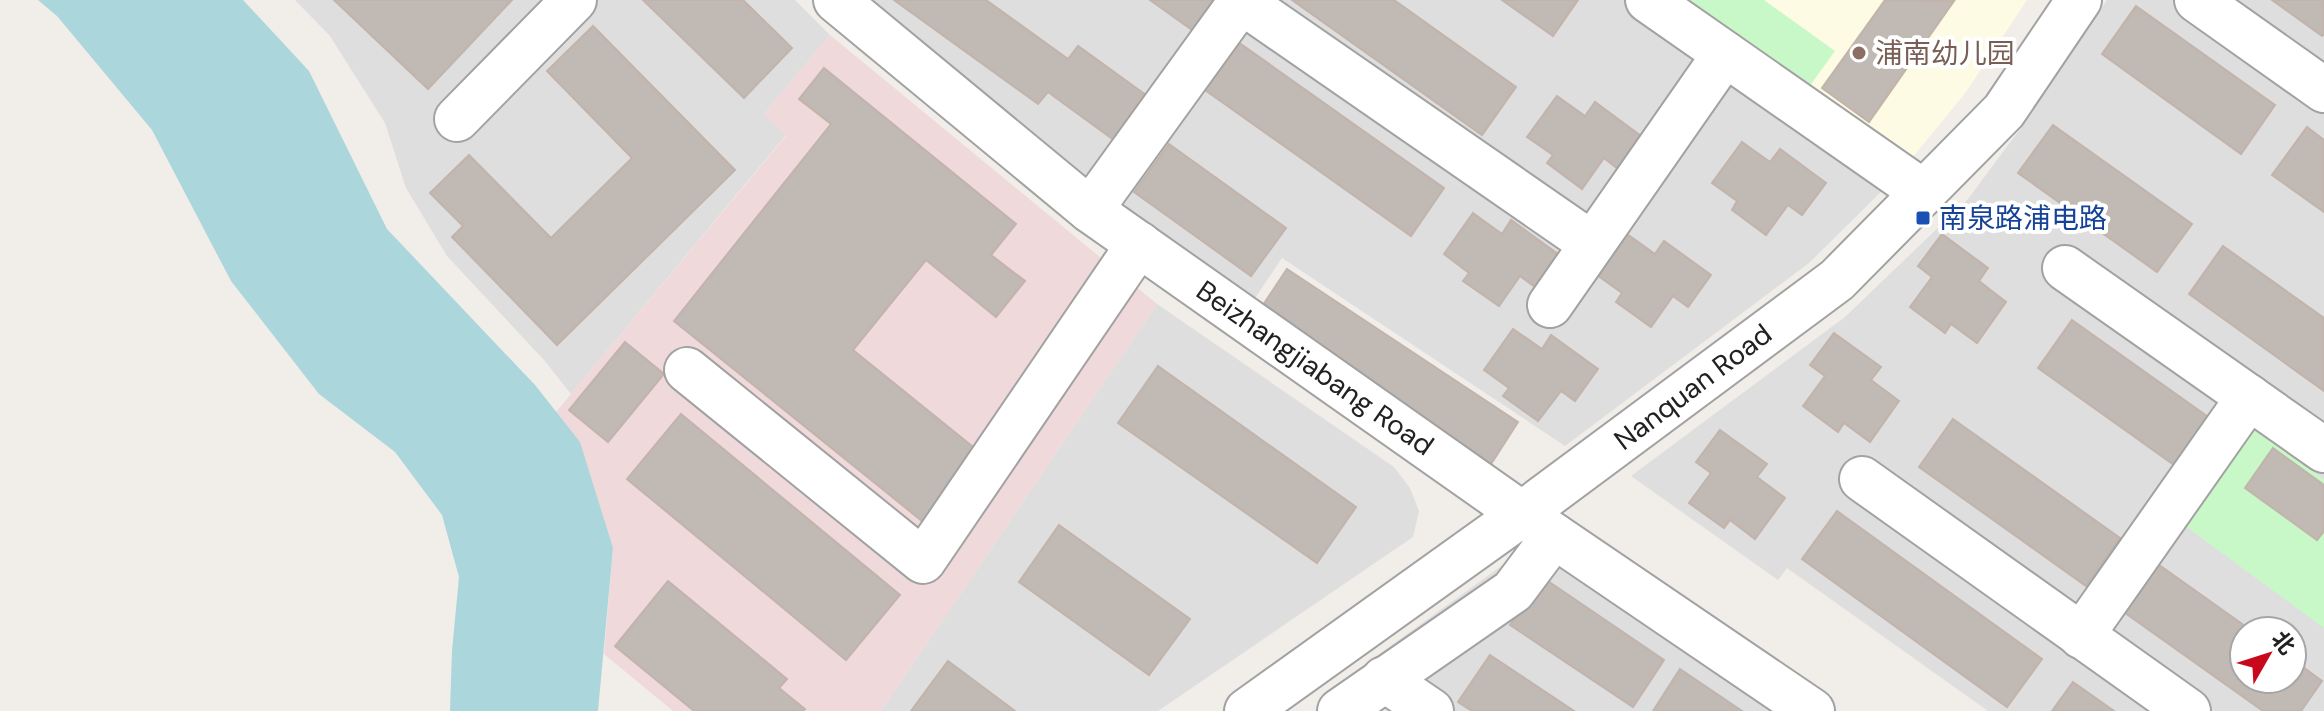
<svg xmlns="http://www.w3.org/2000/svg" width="2324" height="711" font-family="'DM Sans','Noto Sans SC',sans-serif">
<rect width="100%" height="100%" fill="#f1ede8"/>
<g fill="#dfdede" fill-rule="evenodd">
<polygon points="295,0 795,0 830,35 764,114 786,135 571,394 544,360 447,256 406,188 385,123 330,36"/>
<polygon points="872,0 1649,0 1899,174 1809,263 1565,446 1282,258 1253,301 1085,178"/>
<path d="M2107 0H2324V711H1988L1787 568 1778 580 1631 476 1845 317 1968 199 2026 121ZM2244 631H2292V679H2244Z"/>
<polygon points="1157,304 1394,467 1410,488 1419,511 1413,537 1158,711 881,711"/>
<polygon points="1529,546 1770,711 1431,711 1364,665"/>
</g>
<polygon fill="#f0d9da" points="830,35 1157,304 881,711 673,711 604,654 613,548 556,412 786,136 764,114"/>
<polygon fill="#fefbe4" points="1649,0 2027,0 1966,92 1899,174"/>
<g fill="#c9f8c8">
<polygon points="1688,0 1764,0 1835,51 1809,87"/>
<polygon points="2251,425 2324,479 2324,628 2180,522"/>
</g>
<polygon fill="#abd6dc" points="38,0 243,0 309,71 387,229 535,385 580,442 613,548 598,711 450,711 452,651 459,577 442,515 395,452 319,394 231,281 152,130 57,16"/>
<g fill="#c1b9b4" stroke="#c2b3ab" stroke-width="2">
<polygon points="334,0 512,0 428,89"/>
<polygon points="643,0 743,0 792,48 744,98"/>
<polygon points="894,0 986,0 1068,59 1078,46 1150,98 1118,143 1048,92 1038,104"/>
<polygon points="1150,0 1218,0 1195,32"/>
<polygon points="1292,0 1394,0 1516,87 1482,135"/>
<polygon points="1502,0 1578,0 1553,36"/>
<polygon points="1885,0 1954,1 1869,122 1822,88"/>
<polygon points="2272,0 2324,0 2324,34 2322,36"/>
<polygon points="2136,6 2275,105 2241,154 2102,54"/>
<polygon points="593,26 735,170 557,345 452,237 463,226 430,193 469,155 551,238 632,158 547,71"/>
<polygon points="1238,42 1444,188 1411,236 1205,90"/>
<polygon points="824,68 1016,224 991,255 1025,281 996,317 926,260 853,350 978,451 922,521 674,321 831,124 799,99"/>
<polygon points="1557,96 1585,116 1595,102 1641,136 1618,169 1604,158 1582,189 1547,163 1553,155 1527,137"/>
<polygon points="2053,125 2192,224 2157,272 2018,173"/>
<polygon points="2307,127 2324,140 2324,212 2272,175"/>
<polygon points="1742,142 1770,162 1780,149 1826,183 1802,215 1788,205 1766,235 1732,210 1737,201 1712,183"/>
<polygon points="1169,144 1286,228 1251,276 1134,192"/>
<polygon points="1473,213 1502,234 1511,220 1558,254 1535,287 1520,276 1499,306 1463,281 1469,273 1444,254"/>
<polygon points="1627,234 1655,254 1664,241 1711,275 1688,307 1673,296 1651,327 1616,302 1622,293 1597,275"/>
<polygon points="1942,234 1988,268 1979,281 2006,302 1977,343 1951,324 1945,333 1910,307 1932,277 1918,266"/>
<polygon points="2223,246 2324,318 2324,391 2189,294"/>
<polygon points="1287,269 1518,422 1491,464 1259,311"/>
<polygon points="2072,320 2211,419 2177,467 2038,368"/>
<polygon points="1513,329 1542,349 1551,335 1598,369 1575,401 1561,391 1538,421 1503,396 1509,388 1484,370"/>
<polygon points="1834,333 1881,367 1871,380 1899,401 1870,442 1844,423 1838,432 1803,406 1825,376 1810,365"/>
<polygon points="625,342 664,374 608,442 569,410"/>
<polygon points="1158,366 1356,507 1317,563 1118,423"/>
<polygon points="681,414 900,595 846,660 627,479"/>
<polygon points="1953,419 2120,538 2086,586 1919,467"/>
<polygon points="1720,430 1767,464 1757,477 1785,498 1755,539 1730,520 1724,528 1689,503 1711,473 1696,462"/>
<polygon points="2273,448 2324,485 2324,531 2317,540 2245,488"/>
<polygon points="1837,511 2042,659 2007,707 1802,559"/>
<polygon points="1059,525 1190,619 1149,675 1019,582"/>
<polygon points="2155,562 2252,631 2244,631 2244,679 2292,679 2292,659 2322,681 2301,711 2263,711 2121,610"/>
<polygon points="1542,577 1664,660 1633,707 1510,625"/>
<polygon points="668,581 787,679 779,688 805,709 803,711 694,711 615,646"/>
<polygon points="1490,655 1574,711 1472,711 1458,702"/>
<polygon points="948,661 1015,711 911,711"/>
<polygon points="1680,669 1742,711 1653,711"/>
<polygon points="2073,682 2114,711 2052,711"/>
</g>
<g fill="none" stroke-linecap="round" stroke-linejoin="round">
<defs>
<g id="minor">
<polyline points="836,0 1090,210 1522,514 1812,711"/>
<polyline points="1648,0 1923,192"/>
<polyline points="2197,0 2324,90"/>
<polyline points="1241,1 1592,244"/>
<polyline points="457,119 574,0"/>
<polyline points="1090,210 1242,0"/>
<polyline points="2065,268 2324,450"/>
<polyline points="1550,305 1725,54"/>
<polyline points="687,370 923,561 1139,244"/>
<polyline points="1862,479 2188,711"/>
<polyline points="2081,636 2249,397"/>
<polyline points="1384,679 1431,711"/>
<polyline points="1247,711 1522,514 1837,280 2004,111 2079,0"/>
<polyline points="1340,711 1513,591 1554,536"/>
</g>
</defs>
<use href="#minor" stroke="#a2a2a2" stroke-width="48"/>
<use href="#minor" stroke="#fff" stroke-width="44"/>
</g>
<circle fill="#8d6e63" stroke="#fff" stroke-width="3" cx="1859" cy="53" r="8"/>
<rect fill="#1a4fb4" stroke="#fff" stroke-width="3" x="1915" y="210" width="16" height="16" rx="4"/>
<g text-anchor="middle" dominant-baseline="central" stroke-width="8" stroke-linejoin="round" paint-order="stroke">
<g font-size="28" fill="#785e54" stroke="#fff" text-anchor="start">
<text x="1875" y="53">浦南幼儿园</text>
</g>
<g font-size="28" fill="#164399" stroke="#fff" text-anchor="start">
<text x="1939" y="218">南泉路浦电路</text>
</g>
<g font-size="28" fill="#212121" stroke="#fff">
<text transform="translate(1315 368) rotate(35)">Beizhangjiabang Road</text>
<text transform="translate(1693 387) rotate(-37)">Nanquan Road</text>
</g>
</g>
<g transform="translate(2268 655) rotate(51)"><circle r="38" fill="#ffffff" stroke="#a6a6a6" stroke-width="2"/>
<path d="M0-6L14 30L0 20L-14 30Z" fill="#c9091b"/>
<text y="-12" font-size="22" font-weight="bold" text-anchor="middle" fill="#212121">北</text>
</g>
</svg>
